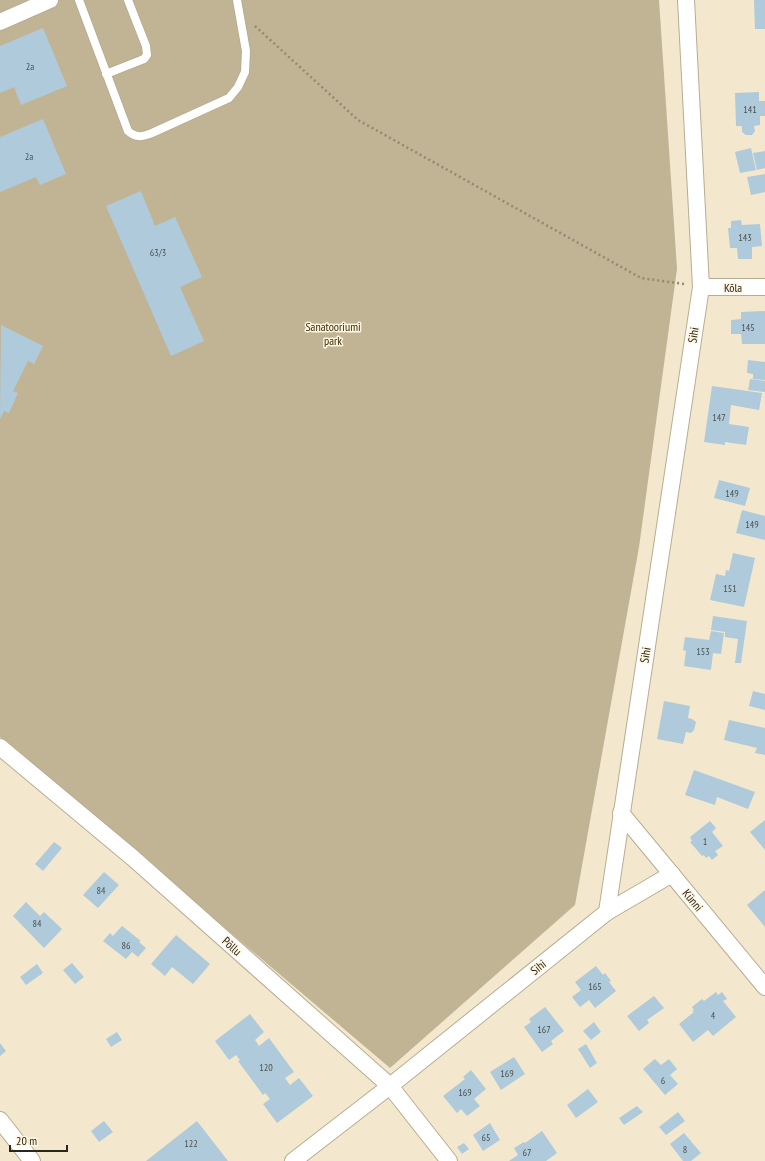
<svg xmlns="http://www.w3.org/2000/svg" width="765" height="1161" font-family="'PT Sans Narrow',sans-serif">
<rect width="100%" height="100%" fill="#f3e8cd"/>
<polygon fill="#c1b495" points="0,0 659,0 677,269 639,547 575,905 390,1068 0,737"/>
<g fill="#afcadb">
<polygon points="754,0 765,0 765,29 755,29"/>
<polygon points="43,28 67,86 21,105 14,87 0,93 0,46"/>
<polygon points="759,92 759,101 765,101 765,116 760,116 760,125 754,126 755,131 752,135 746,135 742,132 742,126 736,126 735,93"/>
<polygon points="43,119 66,174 40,185 36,177 0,192 0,137"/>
<polygon points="751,148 756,170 740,173 735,152"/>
<polygon points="765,151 765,168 757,170 753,153"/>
<polygon points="765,174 765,192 751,195 747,177"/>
<polygon points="141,191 155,226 175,217 202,277 180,287 204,341 171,356 106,206"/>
<polygon points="741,220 742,225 760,224 762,246 752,247 752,259 738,259 737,248 730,248 728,228 731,228 731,221"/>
<polygon points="765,311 765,344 742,344 741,334 731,334 731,320 741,319 741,312"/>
<polygon points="1,325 43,346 34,364 28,361 13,391 18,393 9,413 4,411 0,419"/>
<polygon points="748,360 765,362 765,380 753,379 753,374 747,373"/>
<polygon points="750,379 765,381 765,392 748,390"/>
<polygon points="712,386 762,393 759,410 731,405 729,424 749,427 746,445 725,442 725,445 704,442"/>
<polygon points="719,480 750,488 745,506 714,498"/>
<polygon points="742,510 765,516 765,540 736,533"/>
<polygon points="733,553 755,558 744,607 710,600 716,574 725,576 726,570 729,571"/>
<polygon points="713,616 747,621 741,663 735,663 738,639 725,637 725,632 711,630"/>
<polygon points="711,631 724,633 721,654 713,653 711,670 684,666 686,651 683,650 685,637 709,640"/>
<polygon points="753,691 765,694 765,710 749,706"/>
<polygon points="664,701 690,706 688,718 692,719 696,722 694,730 691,733 686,732 683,744 657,739"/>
<polygon points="729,720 765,728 765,755 755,753 757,748 724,740"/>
<polygon points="694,770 755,792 748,809 717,797 715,805 685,795"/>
<polygon points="765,820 765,850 750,832"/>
<polygon points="710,821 716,828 712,832 723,846 715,851 718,855 712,860 709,856 706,858 704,855 702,856 690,842 692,841 690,837"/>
<polygon points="54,842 62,848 43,871 35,864"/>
<polygon points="104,872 119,885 98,908 83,895"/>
<polygon points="765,890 765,927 747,905"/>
<polygon points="26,902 40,916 44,912 62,929 44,948 13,916"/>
<polygon points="122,926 141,941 139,942 146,948 138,957 132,952 126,959 103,941 110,933 113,936"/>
<polygon points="176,935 210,964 193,984 172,967 165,976 151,964"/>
<polygon points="72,963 84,977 75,984 63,970"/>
<polygon points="37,964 43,973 26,985 20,977"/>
<polygon points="596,966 603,975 605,973 611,981 609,982 616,991 595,1008 589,1000 580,1007 572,997 581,990 575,982"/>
<polygon points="716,992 718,995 722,992 727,999 723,1001 736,1017 713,1036 708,1030 693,1042 679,1024 694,1012 692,1011 694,1010 692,1007 702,999 704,1001"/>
<polygon points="654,996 664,1008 647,1020 649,1023 639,1031 627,1016"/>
<polygon points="545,1007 564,1031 551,1041 553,1044 542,1052 524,1027 531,1022 529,1019"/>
<polygon points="250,1014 264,1032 255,1040 259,1046 269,1038 294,1072 285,1078 290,1085 299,1078 313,1096 277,1123 263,1104 270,1099 265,1093 263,1095 238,1061 240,1060 236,1055 229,1060 215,1041"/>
<polygon points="594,1022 601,1032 591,1040 583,1031"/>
<polygon points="117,1032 122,1040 111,1047 106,1039"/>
<polygon points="0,1043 6,1051 0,1056"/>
<polygon points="586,1044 597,1063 590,1068 578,1049"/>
<polygon points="514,1057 525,1074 501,1090 490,1072"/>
<polygon points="655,1059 661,1065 669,1059 677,1069 670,1075 678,1084 665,1095 643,1069"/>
<polygon points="471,1070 486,1089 474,1099 480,1106 467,1116 461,1109 457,1113 443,1096 465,1079 463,1077"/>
<polygon points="588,1089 598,1102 576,1118 567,1105"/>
<polygon points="637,1106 643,1112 624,1125 619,1118"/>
<polygon points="678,1112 685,1121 666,1135 659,1127"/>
<polygon points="104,1121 113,1132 99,1142 91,1131"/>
<polygon points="197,1121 228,1161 146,1161 174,1139"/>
<polygon points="490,1123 500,1140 483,1151 473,1135"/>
<polygon points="542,1131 557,1153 546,1161 509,1161 518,1155 514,1148 524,1142 525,1143"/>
<polygon points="684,1133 701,1153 691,1161 683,1161 670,1144"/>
<polygon points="464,1143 469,1149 462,1154 457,1147"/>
</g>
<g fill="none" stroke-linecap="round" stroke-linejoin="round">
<defs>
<g id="service">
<path d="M79 0 128 131C136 138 142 137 152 133L229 98 238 87 245 72 246 51 237 0"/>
<polyline points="106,74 144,59 147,55 146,46 128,0"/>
</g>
<g id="minor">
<polyline points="0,22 50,0"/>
<polyline points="701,287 765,287"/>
<polyline points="0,747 133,858 390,1086 449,1161"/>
<polyline points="621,813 765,987"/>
<polyline points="607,912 672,874"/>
<polyline points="0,1120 32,1161"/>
<polyline points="293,1161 390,1086 607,912 701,287 686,0"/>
</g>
</defs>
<use href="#service" stroke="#b7ad93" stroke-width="10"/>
<use href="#minor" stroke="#b7ad93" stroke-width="18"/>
<polyline stroke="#908976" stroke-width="2.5" stroke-dasharray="2 3" stroke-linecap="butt" points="255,26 358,120 641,278 684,284"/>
<use href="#service" stroke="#fff" stroke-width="8"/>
<use href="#minor" stroke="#fff" stroke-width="16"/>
</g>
<g text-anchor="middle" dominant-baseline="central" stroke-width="3" stroke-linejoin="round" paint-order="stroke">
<g font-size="10" fill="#4b4f4c">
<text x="30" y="66">2a</text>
<text x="750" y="109">141</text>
<text x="29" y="156">2a</text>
<text x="745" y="237">143</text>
<text x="158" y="252">63/3</text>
<text x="748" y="327">145</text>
<text x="719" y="417">147</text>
<text x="732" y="493">149</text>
<text x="752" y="524">149</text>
<text x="730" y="588">151</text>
<text x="703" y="651">153</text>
<text x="705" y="841">1</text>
<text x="101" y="890">84</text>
<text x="37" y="923">84</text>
<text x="126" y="945">86</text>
<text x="595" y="986">165</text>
<text x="713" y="1015">4</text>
<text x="544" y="1029">167</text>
<text x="266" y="1067">120</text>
<text x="507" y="1073">169</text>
<text x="663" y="1080">6</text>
<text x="465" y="1092">169</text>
<text x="486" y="1137">65</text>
<text x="191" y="1143">122</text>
<text x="685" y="1149">8</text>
<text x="527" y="1152">67</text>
</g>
<g font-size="12" fill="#2a261c" stroke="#fff5e0">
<text x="733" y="287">Kõla</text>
<text transform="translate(693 335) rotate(-81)">Sihi</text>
<text transform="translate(645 655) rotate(-81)">Sihi</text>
<text transform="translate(693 900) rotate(51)">Künni</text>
<text transform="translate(232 946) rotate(42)">Põllu</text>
<text transform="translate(538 967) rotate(-39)">Sihi</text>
</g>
<g font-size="12" fill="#392b05" stroke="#fff5e0">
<text x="333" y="326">Sanatooriumi<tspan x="333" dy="14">park</tspan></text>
</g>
</g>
<path d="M10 1145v6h57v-6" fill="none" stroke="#2a261c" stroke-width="2"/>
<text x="16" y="1145" font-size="12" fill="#2a261c" stroke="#fff5e0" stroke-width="3" paint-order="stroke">20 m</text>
</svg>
